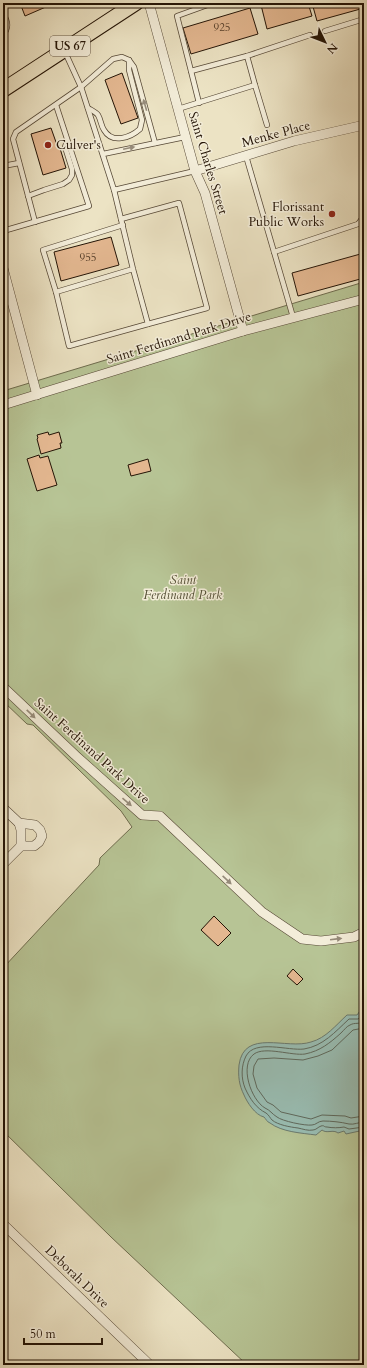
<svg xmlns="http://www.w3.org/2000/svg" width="367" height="1368" font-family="Cardo,serif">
<rect width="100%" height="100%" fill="#ece3c4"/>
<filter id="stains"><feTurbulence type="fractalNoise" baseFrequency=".005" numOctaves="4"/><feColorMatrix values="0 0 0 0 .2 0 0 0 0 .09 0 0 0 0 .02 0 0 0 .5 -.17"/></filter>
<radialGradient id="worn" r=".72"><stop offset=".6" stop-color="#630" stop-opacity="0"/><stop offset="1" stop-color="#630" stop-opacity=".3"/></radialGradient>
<polygon fill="#b7c495" stroke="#6e6c4e" points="364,282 364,1365 247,1365 111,1237 3,1131 3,968 99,865 100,858 132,827 121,811 33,725 27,724 3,701 3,391"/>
<path fill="#99beb4" stroke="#6a7a6e" d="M360 1011H364V1130L346 1134 344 1131 338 1133C333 1129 327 1134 322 1130L316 1135C301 1133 282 1132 270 1123 267 1122 266 1119 264 1117 255 1115 247 1102 244 1095 239 1085 238 1076 239 1065 244 1028 287 1050 311 1042 326 1038 336 1025 347 1015H357Z"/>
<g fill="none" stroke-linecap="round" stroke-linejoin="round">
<g stroke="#5e695d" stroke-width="1">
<path d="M364 1015 358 1019H349C335 1032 323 1046 304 1049 288 1051 255 1039 246 1056 241 1066 241 1078 245 1088 250 1099 256 1108 266 1113 269 1115 270 1118 272 1120 278 1125 290 1127 298 1128 303 1129 308 1131 313 1130 316 1130 318 1127 321 1126 325 1125 323 1127 327 1127 332 1128 339 1128 344 1127L349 1129 364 1127"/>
<path d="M364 1021C359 1025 355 1022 350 1025 347 1026 344 1030 341 1033 330 1043 320 1051 305 1054 292 1056 265 1046 254 1054 239 1065 251 1100 265 1108 270 1110 272 1114 277 1117 282 1121 305 1126 312 1125 316 1125 318 1121 323 1121 331 1121 341 1122 349 1124 354 1125 359 1122 364 1122"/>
<polyline points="364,1028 353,1030 332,1050 318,1056 303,1060 274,1058 258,1059 254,1066 253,1074 257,1088 267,1102 273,1105 281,1112 311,1119 322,1115 345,1116 351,1118 364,1116"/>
</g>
</g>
<g fill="#e3b790" stroke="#241406">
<polygon points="20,3 55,3 25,16"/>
<polygon points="268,3 308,3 312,16 267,29 261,5"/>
<polygon points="312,3 364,3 364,8 317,21"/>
<polygon points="250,8 258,34 191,54 183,28"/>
<polygon points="122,73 138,118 121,124 105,80"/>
<polygon points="51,128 57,145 59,145 66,168 43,175 31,134"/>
<polygon points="111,237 119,265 61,281 54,252"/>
<polygon points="364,253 364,278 298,296 292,273"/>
<polygon points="48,432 49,435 59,432 62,443 60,443 61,448 41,454 37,439 38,438 37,435"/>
<polygon points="39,455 40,458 48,456 57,485 37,491 27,459"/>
<polygon points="148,459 151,471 131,476 128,465"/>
<polygon points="214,916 231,933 218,946 201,930"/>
<polygon points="293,969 303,979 297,985 287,976"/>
</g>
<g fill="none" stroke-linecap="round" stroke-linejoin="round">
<defs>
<g id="service">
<polyline points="213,3 177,16 191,71 247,56"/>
<path d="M3 14C8 21 9 28 3 35"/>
<polyline points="325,31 364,19"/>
<polyline points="65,52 81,87 114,190 195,171"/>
<polyline points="191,71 199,103"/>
<polyline points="255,85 247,56 310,35"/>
<path d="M88 108C91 110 96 112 98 115 101 120 101 126 104 130 112 144 130 138 140 129L142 120 129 70V60"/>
<polyline points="178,109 255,85 267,125"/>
<polyline points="103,154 185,137"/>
<polyline points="246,156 293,317"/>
<polyline points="3,166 19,163"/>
<polyline points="114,190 133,269 148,324 69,346 56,292 133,269"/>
<polyline points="28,196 44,190 63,184 69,180 72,175 72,169 65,147 67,141"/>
<polyline points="121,219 179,203 207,308 148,324"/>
<polyline points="35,222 13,139 16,132 81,87 113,59 122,57 129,60 134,67 155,143"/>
<polyline points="3,231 89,206 56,105"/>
<polyline points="274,252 358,224 364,216"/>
<polyline points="56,292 43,250 123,225"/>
<polyline points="3,301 11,299"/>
</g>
<g id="minor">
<polyline points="149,3 195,171 205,193 243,331"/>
<polyline points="195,171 294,141 364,125"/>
<polyline points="3,268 37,395"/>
<polyline points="3,405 243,331 364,299"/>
<polyline points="3,687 75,755 142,815 160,816 262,912 302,939 321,941 354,937 364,932"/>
<polyline points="3,808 19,823 35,825 40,830 42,836 39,842 34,846 21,846 3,864"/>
<polyline points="19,823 21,830 21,846"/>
<polyline points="3,1224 150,1365"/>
</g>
<polyline id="primary" points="3,90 136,3"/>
</defs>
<use href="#service" stroke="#564836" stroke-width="6"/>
<use href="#minor" stroke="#564836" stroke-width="10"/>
<use href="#primary" stroke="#241406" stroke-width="16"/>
<use href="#service" stroke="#f3edd9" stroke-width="4.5"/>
<use href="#minor" stroke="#f3edd9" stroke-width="9"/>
<use href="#primary" stroke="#ece3c4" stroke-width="14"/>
</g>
<defs><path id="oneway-solid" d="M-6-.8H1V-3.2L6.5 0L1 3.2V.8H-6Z"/></defs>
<g fill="#968b7a">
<use href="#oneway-solid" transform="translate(145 105) rotate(-106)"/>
<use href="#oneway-solid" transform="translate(129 148) rotate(-12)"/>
<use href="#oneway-solid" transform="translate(31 714) rotate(44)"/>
<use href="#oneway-solid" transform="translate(127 802) rotate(41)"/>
<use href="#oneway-solid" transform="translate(227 880) rotate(43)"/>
<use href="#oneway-solid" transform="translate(336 939) rotate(-7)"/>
</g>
<g fill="#8f2418" stroke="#f3edd9" stroke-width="1.5">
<circle cx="48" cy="145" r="4"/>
<circle cx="332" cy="214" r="4"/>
</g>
<g text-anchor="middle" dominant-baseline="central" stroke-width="3" stroke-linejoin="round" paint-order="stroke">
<g font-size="11" fill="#543d28">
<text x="222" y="27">925</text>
<text x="88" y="257">955</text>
</g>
<rect fill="#f3edd9" stroke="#625545" stroke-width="1" x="50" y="36" width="40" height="20" rx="3"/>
<g font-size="12" font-weight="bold" fill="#241406">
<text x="70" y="46">US 67</text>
</g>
<g font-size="13" fill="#241406" stroke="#f3edd9">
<text transform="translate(276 134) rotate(-15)">Menke Place</text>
<text transform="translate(208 163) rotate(73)">Saint Charles Street</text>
<text transform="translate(179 338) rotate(-17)">Saint Ferdinand Park Drive</text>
<text transform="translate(92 751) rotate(42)">Saint Ferdinand Park Drive</text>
<text transform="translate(77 1277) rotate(44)">Deborah Drive</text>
</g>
<g font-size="13" fill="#241406" stroke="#f3edd9" text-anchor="start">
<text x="56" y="145">Culver's</text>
<text x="324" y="207" text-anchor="end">Florissant<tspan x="324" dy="15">Public Works</tspan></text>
</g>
<g font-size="13" font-style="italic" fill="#575238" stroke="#f3edd9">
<text x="183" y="580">Saint<tspan x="183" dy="15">Ferdinand Park</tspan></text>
</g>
</g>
<rect width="367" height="1368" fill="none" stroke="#ece3c4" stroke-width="16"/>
<rect x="4" y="4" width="359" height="1360" fill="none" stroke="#241406" stroke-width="2"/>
<rect x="8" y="8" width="351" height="1352" fill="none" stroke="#241406"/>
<g transform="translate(325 42) rotate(133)" stroke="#f3edd9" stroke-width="3" paint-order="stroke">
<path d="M0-3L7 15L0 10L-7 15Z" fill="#241406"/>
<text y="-6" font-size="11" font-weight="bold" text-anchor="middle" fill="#241406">N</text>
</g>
<path d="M24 1338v6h78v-6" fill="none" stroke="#241406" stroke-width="2"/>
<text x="30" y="1338" font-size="12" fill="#241406" stroke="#f3edd9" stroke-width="3" paint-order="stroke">50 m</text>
<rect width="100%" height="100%" filter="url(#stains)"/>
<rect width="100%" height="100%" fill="url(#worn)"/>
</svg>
